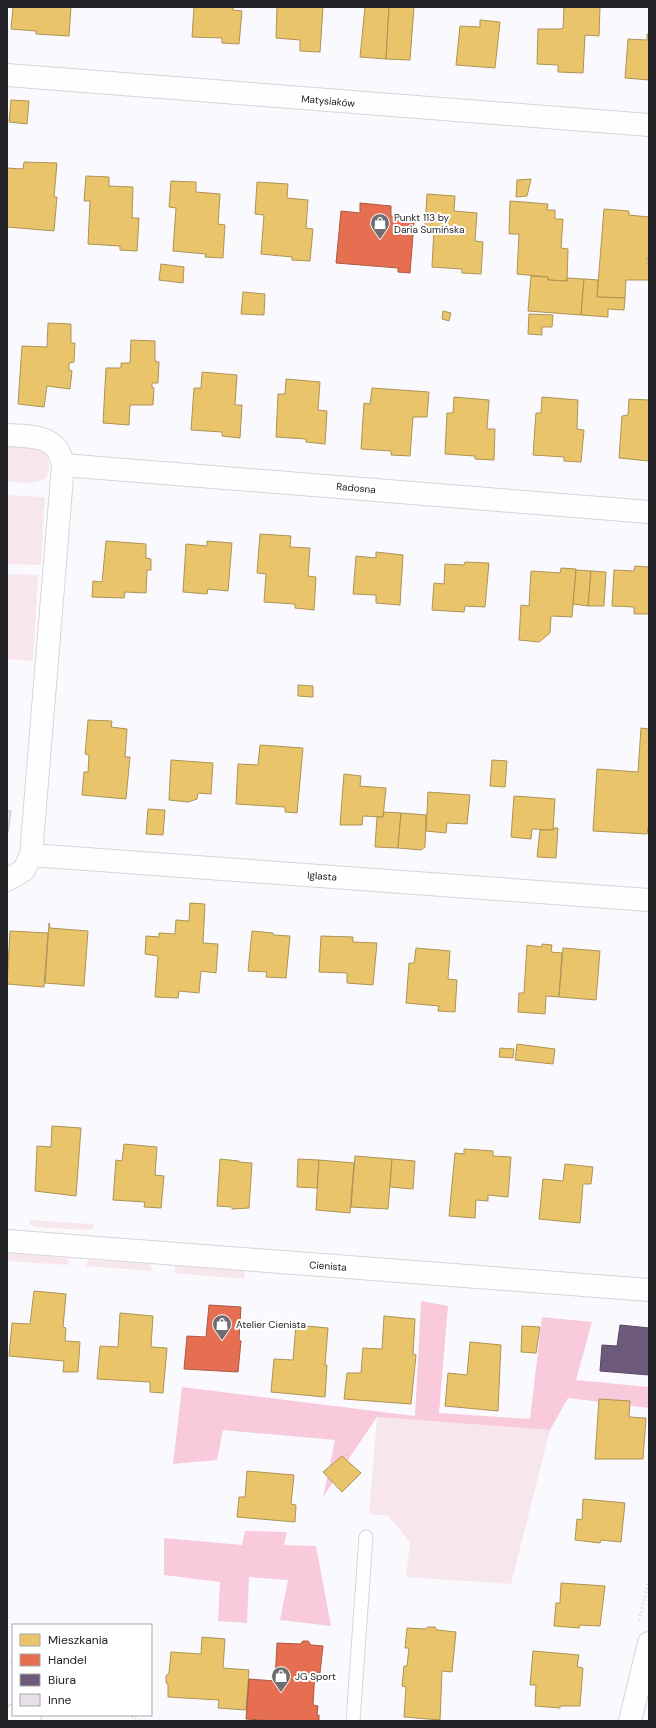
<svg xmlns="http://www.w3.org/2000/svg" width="656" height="1728" font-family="'DM Sans',sans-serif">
<rect width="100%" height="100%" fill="#fafafe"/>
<g fill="#f8e6ed">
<path d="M7 444C21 445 44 444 49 462 50 466 48 473 47 477 36 486 20 482 7 481Z"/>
<polygon points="7,495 45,497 41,565 7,564"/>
<polygon points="7,574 38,575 33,661 7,659"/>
<polygon points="30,1220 91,1224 94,1224 93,1228 89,1230 33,1227 29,1222"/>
<polygon points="7,1253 67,1258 69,1261 68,1265 7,1261"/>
<polygon points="88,1260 150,1264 153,1271 86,1266"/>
<polygon points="175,1266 245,1271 244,1279 174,1273"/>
<polygon points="377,1417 550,1430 511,1584 406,1577 410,1542 388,1516 369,1514"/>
</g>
<g fill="#f9cadc">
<polygon points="421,1301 448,1306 439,1413 530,1419 542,1317 592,1322 576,1380 649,1387 649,1408 568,1398 550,1430 377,1417 323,1497 335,1440 223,1430 217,1460 173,1464 182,1387 415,1416"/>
<polygon points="245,1531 287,1532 284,1545 316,1546 331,1626 280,1620 288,1580 249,1577 247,1623 218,1621 220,1582 164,1575 164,1538 242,1545"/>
</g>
<g fill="#e9c46a" stroke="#ae9356">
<polygon points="13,7 71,7 69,36 36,34 36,31 11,29"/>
<polygon points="194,7 233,7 233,10 242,11 239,44 222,43 222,38 192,37"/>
<polygon points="277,7 323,7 320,52 300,51 300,40 276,38"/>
<polygon points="365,7 389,7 386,59 360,57"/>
<polygon points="389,7 414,7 410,60 386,59"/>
<polygon points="564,7 600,7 599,36 585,35 583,73 558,72 558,65 537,64 538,29 560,29 563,28"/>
<polygon points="480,20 500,22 495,68 456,65 460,26 480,27"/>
<polygon points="647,34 649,34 649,80 625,78 628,39 647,40"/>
<polygon points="11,100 29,101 27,124 9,122"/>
<polygon points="24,162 57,163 54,197 57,197 54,231 7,227 7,168 23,169"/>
<polygon points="86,176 109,177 109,186 133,187 132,218 139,218 137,251 120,250 120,246 88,244 90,201 84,201"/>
<polygon points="531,179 527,196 516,197 517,180"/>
<polygon points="171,181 196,182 196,192 220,194 218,224 225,225 223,258 205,257 206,254 173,251 176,208 169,207"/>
<polygon points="257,182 288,184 287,198 308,200 306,228 313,229 310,261 292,260 292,257 261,254 264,215 255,214"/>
<polygon points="427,194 455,196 454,211 477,213 475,241 483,242 481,274 462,273 462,269 432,267 434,227 425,227"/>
<polygon points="510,201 548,204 547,210 555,210 555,219 563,219 561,248 568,249 567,281 548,280 548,277 517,274 519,234 509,234"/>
<polygon points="604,209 629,211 629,215 649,217 649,258 647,258 647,264 649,264 649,280 626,280 625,298 597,297"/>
<polygon points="161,264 184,267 183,283 159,280"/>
<polygon points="531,276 548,277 548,280 567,281 567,278 584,279 581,315 528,311"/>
<polygon points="584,279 598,280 597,297 625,298 624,310 608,309 608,317 581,315"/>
<polygon points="243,292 265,294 264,315 241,314"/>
<polygon points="443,311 451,313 449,321 442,319"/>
<polygon points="529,314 553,315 552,327 542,327 542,335 528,334"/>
<polygon points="48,323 71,324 71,343 75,343 74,362 69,363 69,370 72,371 70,389 47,386 44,407 18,404 22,346 47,347"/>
<polygon points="131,340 155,341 155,361 159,362 158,383 152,383 152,387 154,388 153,405 130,405 129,425 103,423 106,368 121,368 121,363 130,363"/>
<polygon points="202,372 237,375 235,405 242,405 240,438 222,436 222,432 191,430 194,388 201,388"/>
<polygon points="286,379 320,382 318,410 327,411 325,444 306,442 306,439 276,437 278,394 285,394"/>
<polygon points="372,388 429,392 427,417 413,417 410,456 391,455 391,451 361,449 364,403 370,404"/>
<polygon points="454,397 489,400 487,429 495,429 494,460 475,459 475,456 445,454 447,413 453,413"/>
<polygon points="542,397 578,400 577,429 584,430 581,462 564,461 564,457 533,455 536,413 541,413"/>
<polygon points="629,399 649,400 649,461 619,458 622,416 628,415"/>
<polygon points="260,534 291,536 290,547 310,548 308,576 316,577 314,610 295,608 295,604 264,602 266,574 257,573"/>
<polygon points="106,541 146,544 146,558 151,559 151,570 147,570 146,593 125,592 124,598 92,597 93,581 102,582"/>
<polygon points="207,541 232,543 228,591 208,589 207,594 183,592 186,544 207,546"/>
<polygon points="376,552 403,555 400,605 376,603 376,595 353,594 356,556 376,558"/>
<polygon points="465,562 489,563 485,607 465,606 464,612 432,610 434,583 444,584 445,564 464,565"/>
<polygon points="635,566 649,567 649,614 634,614 634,607 612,606 614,570 634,571"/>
<polygon points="561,568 576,569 572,617 551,616 550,633 539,642 519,640 521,605 529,606 531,571 560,573"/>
<polygon points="576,570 591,571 588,606 573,604"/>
<polygon points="591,571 606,572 604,606 588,606"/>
<polygon points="298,685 313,686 313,697 298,696"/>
<polygon points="88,720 112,721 111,727 127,729 125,757 130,757 126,799 82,795 84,772 88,772 89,755 85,754"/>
<polygon points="641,728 649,729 649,828 648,828 647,834 593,831 597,769 638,772"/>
<polygon points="260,745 303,748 297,813 285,812 285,807 236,804 238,764 258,765"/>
<polygon points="171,760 213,763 211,794 198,793 197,799 188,802 169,800"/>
<polygon points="492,760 507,761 505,787 490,786"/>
<polygon points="344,774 361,776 360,786 386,788 383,817 363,816 362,825 340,825"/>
<polygon points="428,792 470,795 467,824 447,823 446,833 426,831"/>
<polygon points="514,796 555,799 553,830 532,829 531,839 511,837"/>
<polygon points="148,809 165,810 163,835 146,834"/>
<polygon points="384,812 401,813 398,848 375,847 377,817 383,817"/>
<polygon points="401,813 426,815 425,847 421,850 398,848"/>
<polygon points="554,828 558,828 556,858 537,857 540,830 553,830"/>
<polygon points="190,903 205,904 203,943 218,944 216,973 201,971 199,993 179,991 178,998 155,997 158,956 145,954 146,936 159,937 159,933 175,934 176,920 189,921"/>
<polygon points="49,923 50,928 88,931 84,986 45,983"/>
<polygon points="10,931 48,933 44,987 7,984"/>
<polygon points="252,931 273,933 273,935 290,936 286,978 266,977 267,972 248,971"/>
<polygon points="321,936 353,937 353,942 377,943 373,985 347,983 347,973 319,972"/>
<polygon points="542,944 552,945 551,952 562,953 559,997 546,996 545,1014 518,1012 519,993 524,993 527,945 542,947"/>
<polygon points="416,948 450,951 448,979 457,980 455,1012 438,1011 439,1006 406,1003 409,963 414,963"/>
<polygon points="563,948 600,951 596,1000 559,997"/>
<polygon points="517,1044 555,1049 553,1064 515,1060"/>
<polygon points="500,1048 514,1049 513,1058 499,1057"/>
<polygon points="52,1126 81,1128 76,1196 35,1191 37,1146 51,1147"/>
<polygon points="124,1144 157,1147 155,1175 164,1176 161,1208 144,1207 145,1202 113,1200 116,1160 122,1161"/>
<polygon points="464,1149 493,1151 493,1156 511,1157 508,1197 488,1195 488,1201 476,1200 475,1218 449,1216 455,1153 464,1154"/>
<polygon points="355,1156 392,1159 388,1209 351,1207"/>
<polygon points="220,1159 239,1161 239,1162 252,1163 249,1208 232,1209 232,1207 217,1206"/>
<polygon points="298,1159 319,1160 317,1188 297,1187"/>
<polygon points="392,1159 415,1161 413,1189 390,1187"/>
<polygon points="319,1160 354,1163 350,1213 316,1210"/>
<polygon points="565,1164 593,1167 591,1184 583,1184 580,1223 539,1219 543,1179 563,1181"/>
<polygon points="34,1291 66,1294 63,1327 66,1328 65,1341 80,1342 78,1372 63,1372 64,1361 9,1356 12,1323 30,1324"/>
<polygon points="120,1313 153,1316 151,1347 167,1348 163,1393 150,1392 150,1382 97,1379 100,1346 118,1347"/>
<polygon points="384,1316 415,1319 413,1354 416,1355 411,1404 344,1399 347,1373 361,1373 363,1348 382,1349"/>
<polygon points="296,1325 328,1328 325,1365 327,1365 325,1397 271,1392 274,1359 293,1360"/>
<polygon points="522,1326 540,1327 536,1353 521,1352"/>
<polygon points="470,1342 501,1345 498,1411 445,1406 448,1373 467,1375"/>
<polygon points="599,1399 630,1401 629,1417 646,1418 643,1459 595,1459"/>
<polygon points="342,1456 361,1473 342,1492 323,1472"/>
<polygon points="247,1471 294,1475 291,1504 296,1505 295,1522 237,1517 239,1497 245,1497"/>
<polygon points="583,1499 625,1503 621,1542 601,1540 600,1543 575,1540 577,1519 582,1520"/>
<polygon points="561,1583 605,1586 600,1626 580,1625 579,1628 554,1626 556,1603 560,1603"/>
<polygon points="428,1627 435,1627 437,1630 456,1632 452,1672 442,1671 440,1720 404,1717 406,1687 402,1686 404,1666 407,1666 409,1648 405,1648 407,1628 425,1629"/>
<polygon points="202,1637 225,1639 223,1668 249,1670 246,1710 218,1708 219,1700 168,1697 168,1685 166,1682 166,1676 169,1673 171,1652 201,1654"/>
<polygon points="533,1651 579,1655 577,1667 583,1668 580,1706 560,1706 560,1708 535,1706 536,1685 530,1685"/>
</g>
<g fill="#e76f51" stroke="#ac5844">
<polygon points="360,203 391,206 391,216 402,217 402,221 414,223 410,273 398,272 398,268 336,263 341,211 360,213"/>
<polygon points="209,1305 241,1307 239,1340 241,1341 238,1372 184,1369 187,1336 206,1337"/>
<polygon points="303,1641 308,1641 311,1645 323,1646 320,1673 315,1672 313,1705 318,1706 317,1715 319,1715 319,1721 276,1721 246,1719 249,1679 275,1681 277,1643 300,1644"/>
</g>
<polygon fill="#6d597a" stroke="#574861" points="620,1325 649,1328 649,1375 600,1371 602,1345 617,1346"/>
<polygon fill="#e7e0e9" stroke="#c7c6c9" points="7,810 11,811 8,833 7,833"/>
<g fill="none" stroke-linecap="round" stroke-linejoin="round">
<defs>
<polyline id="lane" points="353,1721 366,1537"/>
<g id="street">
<polyline points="7,75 649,125"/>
<path d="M7 435C32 437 58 434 63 465L31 855"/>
<polyline points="63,465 649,512"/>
<polyline points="7,880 24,870 31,855 649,900"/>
<polyline points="7,1241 649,1290"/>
<polyline points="16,1715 30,1721"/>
<polyline points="630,1721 649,1643"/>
</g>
</defs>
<use href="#lane" stroke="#d5d5d9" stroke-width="15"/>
<use href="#street" stroke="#d5d5d9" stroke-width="24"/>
<g stroke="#d5d5d6" stroke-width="2.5" stroke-dasharray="1 3" stroke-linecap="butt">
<polyline points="639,1620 649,1580"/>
<polyline points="7,1661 13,1664"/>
<polyline points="128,1715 142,1721"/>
</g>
<use href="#lane" stroke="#fefeff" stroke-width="13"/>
<use href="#street" stroke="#fefeff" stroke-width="22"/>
</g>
<defs>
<symbol id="shop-pin" viewBox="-11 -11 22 30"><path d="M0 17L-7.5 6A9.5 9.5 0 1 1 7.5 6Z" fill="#6e6e72" stroke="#fff"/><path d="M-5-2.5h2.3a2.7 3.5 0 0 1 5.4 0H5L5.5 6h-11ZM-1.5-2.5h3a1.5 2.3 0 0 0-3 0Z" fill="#fff"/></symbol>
</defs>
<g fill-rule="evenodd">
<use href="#shop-pin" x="369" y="212" width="22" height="30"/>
<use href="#shop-pin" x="211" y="1313" width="22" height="30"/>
<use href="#shop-pin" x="270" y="1665" width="22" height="30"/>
</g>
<g text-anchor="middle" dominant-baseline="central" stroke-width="4" stroke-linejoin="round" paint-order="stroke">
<g font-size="10" fill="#232226" stroke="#fff">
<text transform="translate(328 101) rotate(5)">Matysiaków</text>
<text transform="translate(356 488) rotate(5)">Radosna</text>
<text transform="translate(322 876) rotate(4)">Iglasta</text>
<text transform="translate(328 1266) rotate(4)">Cienista</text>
</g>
<g font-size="10" fill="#232226" stroke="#fff" text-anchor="start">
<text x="394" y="217">Punkt 113 by<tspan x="394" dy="12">Daria Sumińska</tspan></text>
<text x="236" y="1324">Atelier Cienista</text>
<text x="295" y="1676">JG Sport</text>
</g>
</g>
<rect width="656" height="1728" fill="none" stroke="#232226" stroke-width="16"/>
<rect x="12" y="1624" width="140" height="92" fill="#ffffff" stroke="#a7a7a8"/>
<rect x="20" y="1634" width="20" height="12" fill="#e9c46a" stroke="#a7a7a8"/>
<text x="48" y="1644" font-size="12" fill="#232226">Mieszkania</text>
<rect x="20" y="1654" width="20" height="12" fill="#e76f51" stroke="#a7a7a8"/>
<text x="48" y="1664" font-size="12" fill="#232226">Handel</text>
<rect x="20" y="1674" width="20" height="12" fill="#6d597a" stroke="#a7a7a8"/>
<text x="48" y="1684" font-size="12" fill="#232226">Biura</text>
<rect x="20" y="1694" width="20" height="12" fill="#e7e0e9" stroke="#a7a7a8"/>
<text x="48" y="1704" font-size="12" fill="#232226">Inne</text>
</svg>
